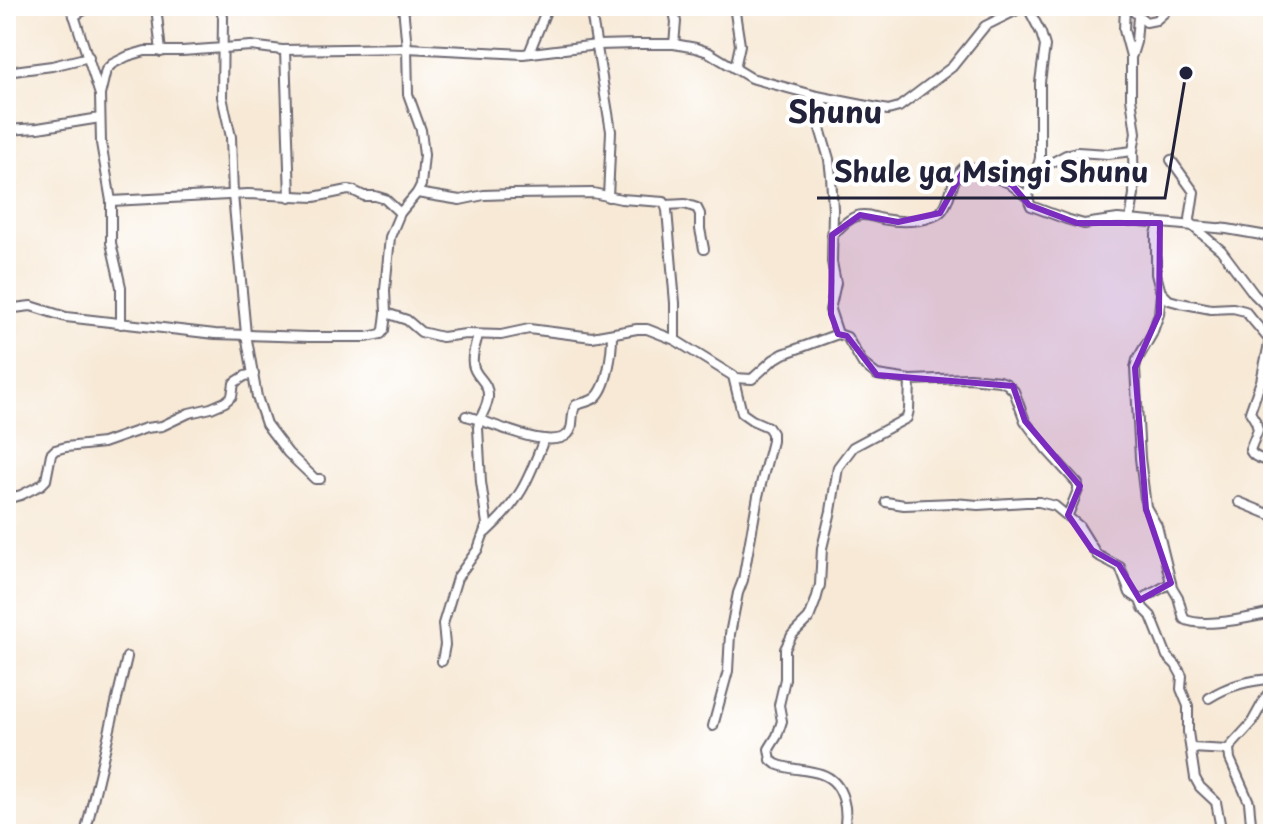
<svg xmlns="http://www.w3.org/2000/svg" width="1279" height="840" font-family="'Playpen Sans',sans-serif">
<rect width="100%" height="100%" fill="#fff"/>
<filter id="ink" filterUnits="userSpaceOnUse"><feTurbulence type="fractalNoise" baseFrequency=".0125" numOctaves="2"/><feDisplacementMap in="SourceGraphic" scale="16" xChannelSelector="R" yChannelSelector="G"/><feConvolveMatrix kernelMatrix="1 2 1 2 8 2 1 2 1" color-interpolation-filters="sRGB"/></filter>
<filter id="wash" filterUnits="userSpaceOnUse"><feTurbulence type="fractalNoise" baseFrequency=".006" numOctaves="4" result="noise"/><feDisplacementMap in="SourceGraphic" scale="32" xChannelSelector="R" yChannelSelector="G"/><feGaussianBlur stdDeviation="1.8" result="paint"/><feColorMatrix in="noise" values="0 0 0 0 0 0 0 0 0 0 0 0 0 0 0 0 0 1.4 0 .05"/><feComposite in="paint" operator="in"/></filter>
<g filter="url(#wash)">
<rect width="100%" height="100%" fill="#f7e9d6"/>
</g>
<g filter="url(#ink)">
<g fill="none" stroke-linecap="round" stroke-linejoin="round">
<defs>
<g id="minor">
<polyline points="71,6 100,95 101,143 111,201 111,243 121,287 121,324"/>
<polyline points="156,6 161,52"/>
<polyline points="220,6 223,17 222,97 231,137 233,195 246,334 257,397 266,424 288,453 315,479 320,479"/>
<polyline points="590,6 611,131 608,197"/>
<polyline points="673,6 676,22 674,44"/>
<polyline points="734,6 740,45 735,68"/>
<path d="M1027 6 1041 33 1045 46 1040 82V158C1037 174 1022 189 1031 206L1066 219 1084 224 1118 219 1227 229 1273 237"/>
<polyline points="1125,6 1124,30 1131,56 1131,98 1136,133 1133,151 1134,194 1130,221"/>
<polyline points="1127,6 1146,22 1156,20 1165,12 1165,6"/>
<polyline points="74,16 91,6"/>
<polyline points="285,50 290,197"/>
<polyline points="529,53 548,6"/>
<polyline points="1132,55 1136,42 1138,17"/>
<polyline points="6,72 52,66 89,57"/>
<polyline points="100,95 106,70 112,64 128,56 145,51 182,51 251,46 282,50 407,48 523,54 597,45 637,44 674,44 696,48 708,52 751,78 817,96 888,110 899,107 952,67 985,26 1025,6"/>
<polyline points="817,96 823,105 823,112 819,125 829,159 831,176 833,209 832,262 836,283 830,310 838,334"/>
<polyline points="6,130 38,128 100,118"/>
<polyline points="1171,160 1194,192 1190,219 1191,225 1221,250 1254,294 1273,313"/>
<polyline points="1038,170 1066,155 1077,152 1108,154 1133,151"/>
<polyline points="417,193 460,200 484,195 513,194 593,193 621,199 664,202 667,210 675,303 675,340"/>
<polyline points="111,201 248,194 314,197 348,190 354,191 364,196 375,196 385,199 400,213"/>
<polyline points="666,205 685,204 697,208 700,214 700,229 704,249"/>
<path d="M1160 223 1156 234V274L1161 293 1159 314 1152 334 1137 360 1135 368 1140 458 1146 507 1157 526 1172 587 1178 597 1184 619C1204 629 1250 617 1273 613"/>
<path d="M832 235C839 229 847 219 857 216 864 213 874 217 882 219 898 222 922 223 938 214 952 205 949 177 966 166L1009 183 1027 197"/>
<polyline points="1161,292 1169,300 1180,303 1211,309 1233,308 1245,311 1272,343"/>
<polyline points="6,309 31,306 66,317 215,334 309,337 367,337 381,334 384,330 386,313 385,290 390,237 400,213 417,193 421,185 424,155 421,130 408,94 407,48 403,6"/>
<polyline points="386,313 407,320 421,332 442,337 466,334 501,335 529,329 592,337 637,329 647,329 675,340 733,376 742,413 752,420 768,427 772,433 772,441 758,496 743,580 738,593 730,634 728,671 713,726"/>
<path d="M1270 339 1261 381 1250 412 1256 422 1258 430 1250 450C1254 460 1266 458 1273 465"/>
<polyline points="734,378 752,379 773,360 783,354 838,334 847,337 863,364 877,375 910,380 969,378 1000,381 1007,384 1014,391 1025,421 1046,449 1078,484 1078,490 1068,515"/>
<path d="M466 416C487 420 549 452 568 434 575 427 570 413 576 405 581 403 590 402 595 398 608 388 612 351 612 335"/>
<polyline points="6,499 21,495 41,485 46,480 51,454 55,450 66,447 103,443 146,428 162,426 189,413 211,408 225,402 232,396 234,383 245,376 254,374"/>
<polyline points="886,502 904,505 954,503 978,505 1026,502 1039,502 1055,506 1079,526 1097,555 1120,567 1130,593 1140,600 1143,608 1151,616 1167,656 1176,665 1182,676 1181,689 1188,706 1188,732 1195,778 1200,787 1216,802 1222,834"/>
<polyline points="1239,502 1273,516"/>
<path d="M486 532C520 501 528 481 544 439"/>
<polyline points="1140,600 1171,583"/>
<path d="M442 661 445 645 443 624 457 578 478 549 487 524 481 482 478 428C479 416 488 408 488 397 489 383 478 379 474 368 470 358 476 344 478 335"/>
<path d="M1209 698C1229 685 1249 680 1273 679"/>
<polyline points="1191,748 1229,750"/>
<polyline points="85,834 127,657"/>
<path d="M843 834C849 813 845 782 821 774 806 769 790 770 776 764L771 760 769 749 777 736 782 721 779 705 785 679V649L792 635 809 618 816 600 820 585 822 548 831 511 838 467 853 447 907 418 909 410 910 380"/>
<polyline points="1252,834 1249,802 1230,759 1229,748 1251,724 1267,695 1273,690"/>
</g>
</defs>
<use href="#minor" stroke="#6d6871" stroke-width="12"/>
<use href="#minor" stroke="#fff" stroke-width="8"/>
</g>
</g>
<path fill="#7b2cbf" fill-opacity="0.2" stroke="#7b2cbf" stroke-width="6" stroke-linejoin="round" d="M966 166 1012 185 1029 205 1077 223H1160L1159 314 1135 368 1146 509 1171 583 1140 600 1119 565 1092 550 1068 515 1080 486 1025 421 1013 386 877 375 847 336 838 334 831 314 832 235 860 215 898 222 940 213Z"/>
<g text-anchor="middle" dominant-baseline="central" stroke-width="8" stroke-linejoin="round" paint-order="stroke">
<g font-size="30" font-weight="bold" fill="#22223b" stroke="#fff">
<text x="835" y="110">Shunu</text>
</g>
</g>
<path fill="none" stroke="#22223b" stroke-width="3" d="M1186 73L1165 198H817"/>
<circle fill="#22223b" stroke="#fff" stroke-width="3" cx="1186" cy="73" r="8"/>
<g font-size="28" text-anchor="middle" font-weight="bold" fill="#22223b" stroke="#fff" stroke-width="8" stroke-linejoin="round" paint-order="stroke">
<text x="991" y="182">Shule ya Msingi Shunu</text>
</g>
<rect width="1279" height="840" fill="none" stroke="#fff" stroke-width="32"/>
</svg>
